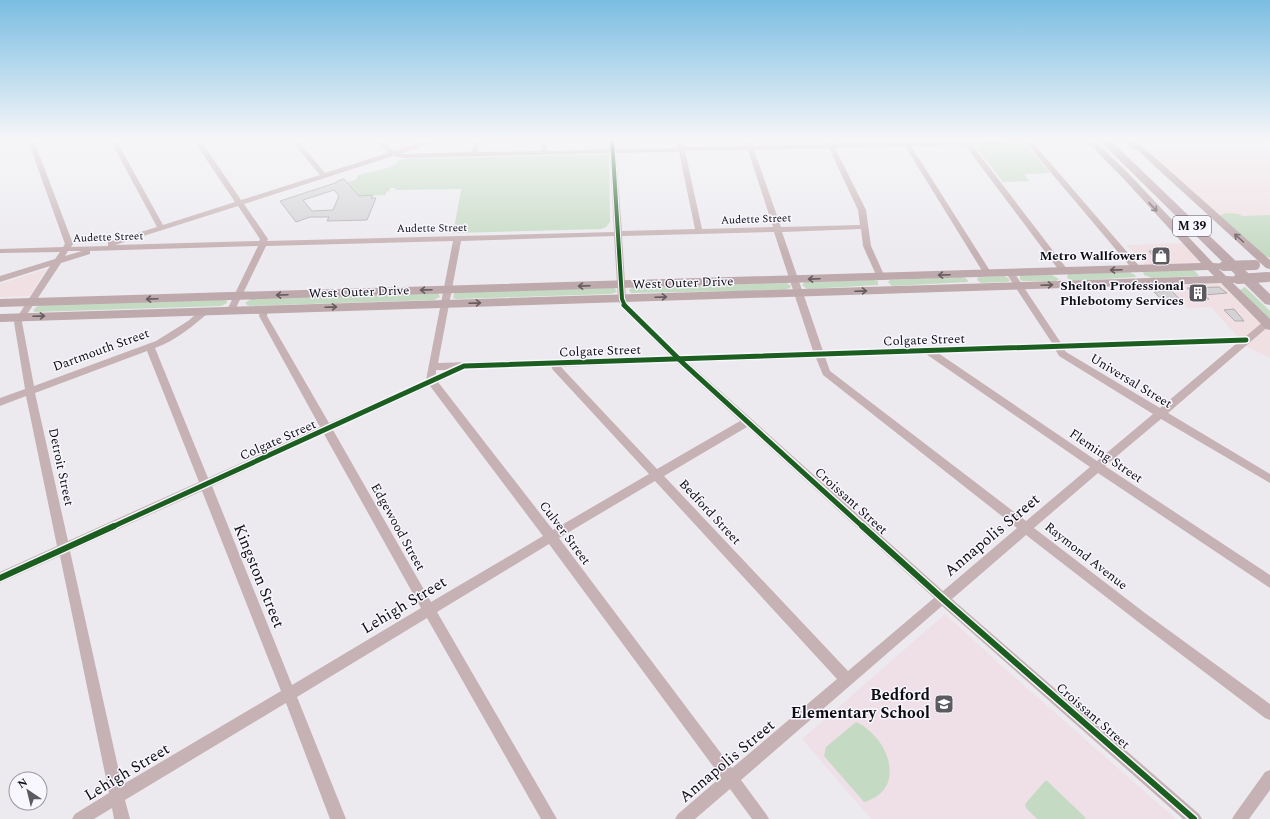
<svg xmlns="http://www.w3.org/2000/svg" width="1270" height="819" font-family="Spectral,serif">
<rect width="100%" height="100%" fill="#eceaef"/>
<g fill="#f0e0e3">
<polygon points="1133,138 1270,138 1270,257 1207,207"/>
<polygon points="1186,243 1199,258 1200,262 1197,264 1145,265 1127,245"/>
<polygon points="46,269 30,296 0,297 0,284"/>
<polygon points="1218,283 1226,287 1270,332 1270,358 1247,347 1211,307 1188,308 1168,284"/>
</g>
<polygon fill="#efe0e7" points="945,614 1004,668 1176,819 871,819 802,739"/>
<g fill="#c5dac3">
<polygon points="1025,144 1050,173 1024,174 1029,181 1003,182 975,145"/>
<polygon points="609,154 610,222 606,227 601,229 453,233 463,180 461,189 395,190 396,188 390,188 389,191 386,192 386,195 359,196 347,182 356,180 358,175 391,167 402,159"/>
<polygon points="1230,213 1239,214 1242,216 1270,215 1270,258 1265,256 1220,216 1222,214"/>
<polygon points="1191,270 1195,271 1199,276 1152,278 1144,275 1143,273 1145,271"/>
<polygon points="1129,272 1135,275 1136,277 1072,281 1067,278 1068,274"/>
<polygon points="1020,275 1052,275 1059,279 1056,281 1023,281 1020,280"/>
<polygon points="1004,276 1008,278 1010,281 1007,282 981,283 977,280 978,277"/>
<polygon points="962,277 967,279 968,282 892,286 888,282 890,280"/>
<polygon points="874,280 878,281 878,285 807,289 802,285 805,282"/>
<polygon points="787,283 791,286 790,288 785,290 631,293 629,290 633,287"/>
<polygon points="1245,287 1270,311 1270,320 1240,290"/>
<polygon points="612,288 615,288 617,292 611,294 457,299 453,298 454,294 457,292"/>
<polygon points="438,293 440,297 434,300 250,306 247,305 245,303 251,299"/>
<polygon points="224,299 227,301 227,303 221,306 35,312 33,311 36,307 42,305"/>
<path d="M856 722C889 737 908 790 864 802L824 756 826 747Z"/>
<polygon points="1046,780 1086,818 1085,819 1037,819 1026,808 1025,804"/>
</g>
<g fill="#d4d2d4" stroke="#afadae" fill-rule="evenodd">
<path d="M344 179 359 196 373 195 371 198H376L367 220 327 221 329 217H310L296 222 280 201 338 182 337 181ZM334 190 339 196 333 210 312 211 303 200Z"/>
<polygon points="1149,251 1159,251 1168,260 1157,261"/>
<polygon points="1219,287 1227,293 1205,295 1209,299 1197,299 1187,288"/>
<polygon points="1172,291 1182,302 1163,301 1154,292"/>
<polygon points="1234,309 1244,321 1235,321 1224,310"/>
</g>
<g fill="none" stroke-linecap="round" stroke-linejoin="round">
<g fill="#c6b2b4" fill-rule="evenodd">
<path d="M27 138H33L73 244 71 247 108 246V242L157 227 109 138H115L163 225 235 202 192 138H199L241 200 320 175 289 138H296L325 173 388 153 373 138H380L394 151 435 138H446L401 154H403L471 152 474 138H480L478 152 541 151 542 138H548L547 151 609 149V138H615L616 149 678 148 676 138H682L684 147 746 146 744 138H750L753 146 827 144 824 138H830L833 144 902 142 901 140 902 138 906 139 909 142 962 141 963 138 967 139 969 141 1023 140 1022 138 1090 139V141L1088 142 1033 143 1140 267 1141 269 1140 271H1134L1026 143 972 145 1067 269 1068 271 1067 273H1061L965 145 911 146 992 274 991 276H985L984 274 905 146 835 148 866 210 871 246 885 277 884 279H878L877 277 863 246 861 229 782 232 823 351 1052 343 1006 273 1010 270 1013 271 1061 343 1245 337 1264 321H1270V325L1168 413 1270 474V483L1161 419 1105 466 1270 575V588L1098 473 1034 528 1145 613 1270 704V720L1265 718 1137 621 1026 535 952 599 1199 814 1202 819H1183L942 606 741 780 766 814 769 819H752L730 789 695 819H675L678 814 721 777 549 544 437 612 557 819H541L427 618 297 697 346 819H330L286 703 125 800 130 819H114L112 808 94 819H72L75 814 109 793 60 556 0 583V572L57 546 26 396 0 406V398L25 389 14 322 50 266 0 282V276L55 259 60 252 0 253V249L63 247 65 244ZM829 148 858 210 860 225 781 227 754 150ZM748 150 773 227 702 229 685 151ZM679 152 695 229 622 231 616 153ZM610 153 614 232 267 241 268 239 244 204 393 156 403 158ZM238 206 260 239 259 241 115 245ZM774 232 813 351 681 356 629 306 626 299 622 236ZM614 236 618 299 621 307 670 356 438 363 461 241ZM453 241 426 380 329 423 267 316 268 309 264 306 261 307 259 316 320 427 208 478 155 348C175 341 193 326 208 313L209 311 208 309H202L188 321 156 341 34 386 22 322 61 263 90 254V251L258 246 227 310 231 313 235 310 266 246ZM68 251H82L65 256ZM1237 343 1160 408 1066 352 1064 349ZM1055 349 1059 356 1153 414 1097 461 938 353ZM147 351 199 482 68 541 35 393ZM926 354 1090 467 1026 521 830 371 825 357ZM816 358 823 375 1017 528 943 591 688 362ZM676 362 740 421 657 469 561 367ZM551 366 553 370 649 474 553 530 438 382 465 369ZM436 370H447L436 375ZM430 386 543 536 431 602 333 430ZM747 427 934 598 848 671 664 476ZM324 434 421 608 292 685 212 486ZM655 481 837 679 732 768 559 538ZM202 491 281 691 122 785 70 551Z"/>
<polygon points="1270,770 1270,790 1249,819 1232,819 1235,814 1265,772"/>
</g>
<g fill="#bea9ac" fill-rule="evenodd">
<polygon points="1083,138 1092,138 1127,172 1213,263 1228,264 1229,266 1228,268 1219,269 1226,276 1242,277 1243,279 1242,281 1233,283 1270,319 1270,330 1266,329 1221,283 0,322 0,314 1214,276 1208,270 0,307 0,299 1201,263 1121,176"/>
<polygon points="1124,138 1133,138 1270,260 1270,269 1266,268"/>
</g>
<g fill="#bfaaaf" fill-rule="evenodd">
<polygon points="1097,138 1108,138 1270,294 1270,305 1265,304"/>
<polygon points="1120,138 1132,138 1140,146 1135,149 1131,148"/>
</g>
<g stroke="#bea9ac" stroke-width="10">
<polyline points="1224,266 1255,265"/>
<polyline points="1238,279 1268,277"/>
</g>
<defs>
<polyline id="cycleway-far2" points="612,138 622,299 625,306"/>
<g id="cycleway-far1">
<polyline points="624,305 684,364 863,527"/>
<polyline points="112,527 464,366 1246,340"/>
</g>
<g id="cycleway">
<polyline points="862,526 943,599 1194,819"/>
<polyline points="0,578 114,526"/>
</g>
</defs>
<use href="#cycleway-far2" stroke="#f8f6fe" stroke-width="6"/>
<use href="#cycleway-far1" stroke="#f8f6fe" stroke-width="8"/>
<use href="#cycleway" stroke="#f8f6fe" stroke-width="9"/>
<use href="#cycleway-far2" stroke="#1b5e20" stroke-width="4"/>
<use href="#cycleway-far1" stroke="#1b5e20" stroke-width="5"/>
<use href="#cycleway" stroke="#1b5e20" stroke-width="6"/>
</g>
<defs><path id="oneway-shaft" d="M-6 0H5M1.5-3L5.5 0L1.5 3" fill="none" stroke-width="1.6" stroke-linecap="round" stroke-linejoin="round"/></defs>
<g stroke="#665b5e">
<use href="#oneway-shaft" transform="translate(1153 207) rotate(47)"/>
<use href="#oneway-shaft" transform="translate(1239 238) rotate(-138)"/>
<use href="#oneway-shaft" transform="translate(1116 270) rotate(178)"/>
<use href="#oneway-shaft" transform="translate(944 275) rotate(178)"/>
<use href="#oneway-shaft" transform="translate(814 279) rotate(178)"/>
<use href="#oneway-shaft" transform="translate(1047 285) rotate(-2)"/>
<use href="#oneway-shaft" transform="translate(584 286) rotate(178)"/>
<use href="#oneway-shaft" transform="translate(426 290) rotate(178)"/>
<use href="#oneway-shaft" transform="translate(861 291) rotate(-2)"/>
<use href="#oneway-shaft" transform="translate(282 295) rotate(178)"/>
<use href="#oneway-shaft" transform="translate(661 297) rotate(-2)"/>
<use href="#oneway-shaft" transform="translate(152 299) rotate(178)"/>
<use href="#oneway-shaft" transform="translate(475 303) rotate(-2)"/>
<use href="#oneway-shaft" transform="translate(331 307) rotate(-2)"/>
<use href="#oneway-shaft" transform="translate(39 316) rotate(-2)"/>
</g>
<linearGradient id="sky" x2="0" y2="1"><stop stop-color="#7abde2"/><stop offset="0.55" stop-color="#f6f6f8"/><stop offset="1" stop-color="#f6f6f8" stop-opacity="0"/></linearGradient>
<rect width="1270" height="253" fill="url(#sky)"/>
<defs>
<symbol id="shop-square" viewBox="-11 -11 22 22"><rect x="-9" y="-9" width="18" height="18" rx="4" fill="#5c5a5e" stroke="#f8f6fe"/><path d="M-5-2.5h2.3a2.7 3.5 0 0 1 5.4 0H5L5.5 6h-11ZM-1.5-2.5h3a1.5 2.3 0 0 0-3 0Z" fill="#fff"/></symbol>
<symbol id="building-square" viewBox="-11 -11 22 22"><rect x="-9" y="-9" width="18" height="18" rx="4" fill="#5c5a5e" stroke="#f8f6fe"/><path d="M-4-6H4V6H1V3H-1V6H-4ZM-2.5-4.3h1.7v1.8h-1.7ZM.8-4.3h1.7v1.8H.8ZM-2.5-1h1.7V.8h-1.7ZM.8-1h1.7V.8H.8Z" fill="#fff"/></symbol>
<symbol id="school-square" viewBox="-11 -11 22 22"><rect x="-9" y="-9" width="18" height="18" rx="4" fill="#5c5a5e" stroke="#f8f6fe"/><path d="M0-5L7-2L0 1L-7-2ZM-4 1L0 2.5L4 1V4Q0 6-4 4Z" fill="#fff"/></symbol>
</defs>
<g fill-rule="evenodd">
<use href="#shop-square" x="1150" y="245" width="22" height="22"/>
<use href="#building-square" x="1187" y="282" width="22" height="22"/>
<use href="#school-square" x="933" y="693" width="22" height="22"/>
</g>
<g text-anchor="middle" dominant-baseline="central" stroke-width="3" stroke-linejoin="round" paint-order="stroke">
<g font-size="11" fill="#0e0d10" stroke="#f8f6fe">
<text transform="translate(756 219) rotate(-2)">Audette Street</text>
<text transform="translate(432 228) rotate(-1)">Audette Street</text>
<text transform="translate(108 237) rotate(-2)">Audette Street</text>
</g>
<rect fill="#f8f6fe" stroke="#545357" stroke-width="1" x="1173" y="216" width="38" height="20" rx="3"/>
<g font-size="12" font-weight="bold" fill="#0e0d10">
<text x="1192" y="226">M 39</text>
</g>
<g font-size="13" font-weight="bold" fill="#0e0d10" stroke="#f8f6fe" text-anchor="end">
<text x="1147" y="256">Metro Wallfowers</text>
<text x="1184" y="286">Shelton Professional<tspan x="1184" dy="15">Phlebotomy Services</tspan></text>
</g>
<g font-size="13" fill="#0e0d10" stroke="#f8f6fe">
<text transform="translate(683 283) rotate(-2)">West Outer Drive</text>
<text transform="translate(359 292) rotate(-2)">West Outer Drive</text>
<text transform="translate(924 340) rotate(-2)">Colgate Street</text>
<text transform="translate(101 350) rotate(-20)">Dartmouth Street</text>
<text transform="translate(600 351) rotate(-2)">Colgate Street</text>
<text transform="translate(1131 381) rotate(31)">Universal Street</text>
<text transform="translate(278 440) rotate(-24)">Colgate Street</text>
<text transform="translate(1106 456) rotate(34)">Fleming Street</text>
<text transform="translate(61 467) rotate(78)">Detroit Street</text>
<text transform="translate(851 501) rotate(42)">Croissant Street</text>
<text transform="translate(710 512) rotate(47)">Bedford Street</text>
<text transform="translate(398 527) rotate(61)">Edgewood Street</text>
<text transform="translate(565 533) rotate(53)">Culver Street</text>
<text transform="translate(1086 556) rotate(38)">Raymond Avenue</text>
<text transform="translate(1093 716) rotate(41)">Croissant Street</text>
</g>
<g font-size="16" fill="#0e0d10" stroke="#f8f6fe">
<text transform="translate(992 535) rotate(-40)">Annapolis Street</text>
<text transform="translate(259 576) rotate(68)">Kingston Street</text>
<text transform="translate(404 605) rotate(-31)">Lehigh Street</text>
<text transform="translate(727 761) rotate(-40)">Annapolis Street</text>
<text transform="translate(127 772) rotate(-31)">Lehigh Street</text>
</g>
<g font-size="16" font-weight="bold" fill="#0e0d10" stroke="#f8f6fe" text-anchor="end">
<text x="930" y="695">Bedford<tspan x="930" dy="18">Elementary School</tspan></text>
</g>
</g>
<g transform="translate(28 791) rotate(325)"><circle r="19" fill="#f8f6fe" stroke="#9a999f"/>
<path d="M0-3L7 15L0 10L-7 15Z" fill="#5c5a5e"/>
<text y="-6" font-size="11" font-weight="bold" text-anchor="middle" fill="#0e0d10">N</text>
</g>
</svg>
